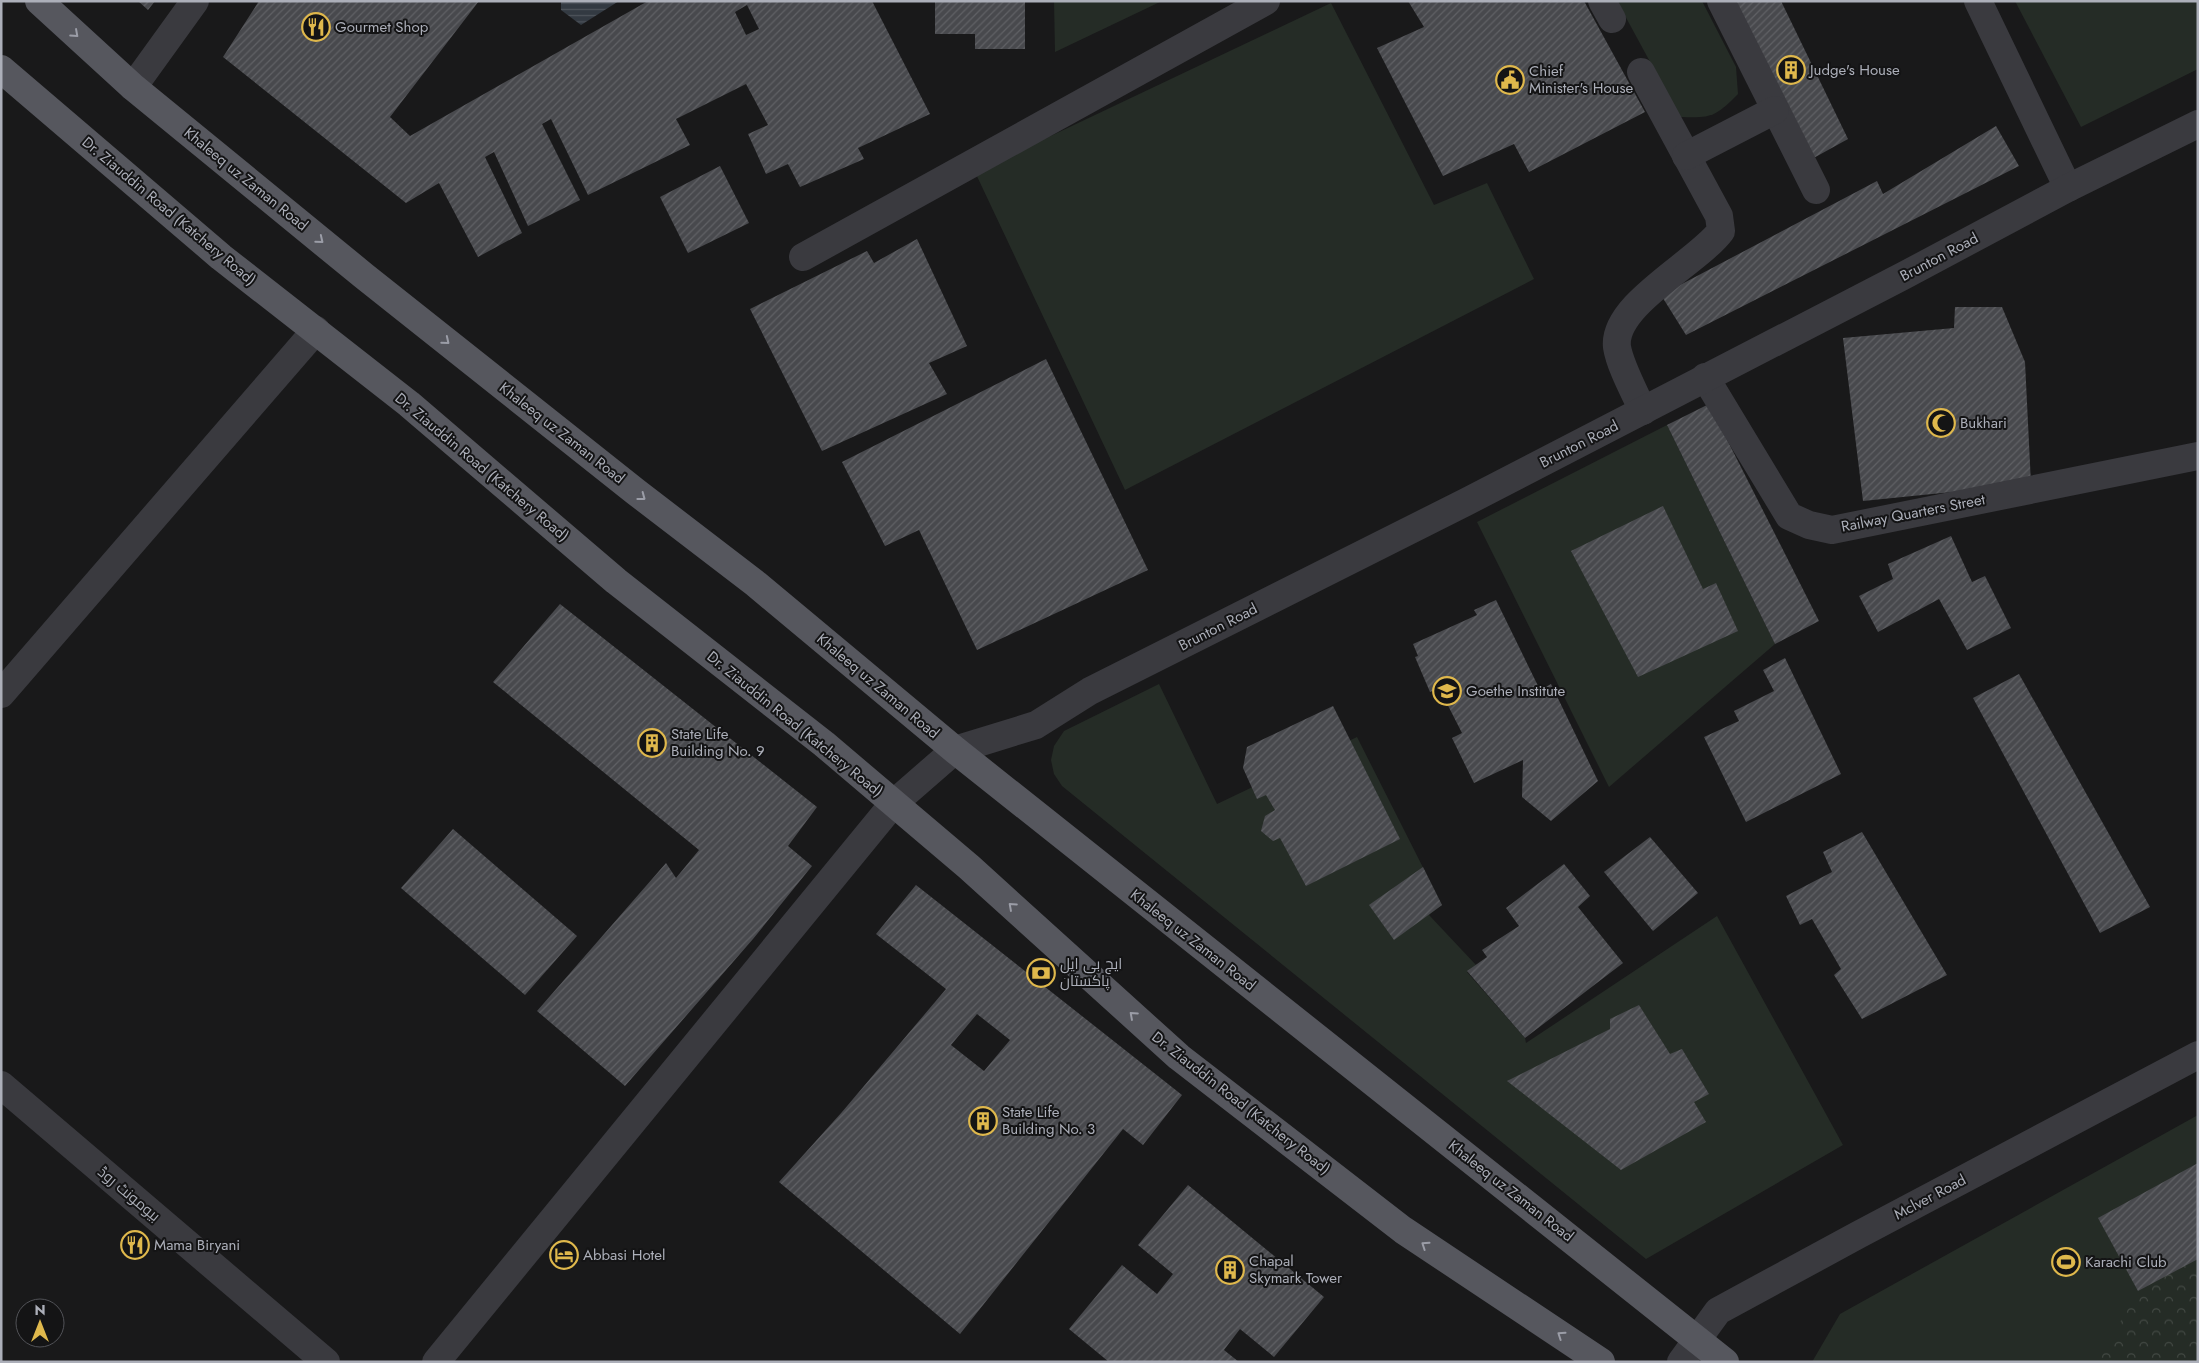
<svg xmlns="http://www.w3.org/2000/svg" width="2199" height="1363" font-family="Jost,Cairo,sans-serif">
<defs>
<pattern id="park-crowns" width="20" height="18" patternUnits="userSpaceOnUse" patternTransform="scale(1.25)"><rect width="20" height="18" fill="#252c26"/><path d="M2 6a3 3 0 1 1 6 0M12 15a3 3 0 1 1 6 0" fill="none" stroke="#424843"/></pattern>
<pattern id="water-rules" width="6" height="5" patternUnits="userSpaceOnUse" patternTransform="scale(1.25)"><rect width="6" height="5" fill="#333a42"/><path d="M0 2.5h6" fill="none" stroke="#4e545b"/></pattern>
<pattern id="building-hatch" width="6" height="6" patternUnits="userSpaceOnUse" patternTransform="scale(1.25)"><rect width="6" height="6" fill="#48494d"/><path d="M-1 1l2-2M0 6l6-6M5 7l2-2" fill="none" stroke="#606165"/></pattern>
</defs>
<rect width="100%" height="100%" fill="#19191a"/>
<g fill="#252c26">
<polygon points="1054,1 1162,1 1055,52"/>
<path d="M1617 1H1702L1736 67 1738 94C1715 117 1712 118 1680 117Z"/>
<polygon points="2015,1 2198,1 2198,69 2081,127"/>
<polygon points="1331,3 1434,205 1487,183 1534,279 1125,490 975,172"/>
<polygon points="1667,425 1775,644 1609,787 1477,522"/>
<polygon points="1159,684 1217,804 1357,737 1442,905 1429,915 1476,965 1467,972 1525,1038 1526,1043 1717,916 1843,1145 1646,1259 1062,786 1054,774 1051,760 1054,746 1064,731"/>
<polygon points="2198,1115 2198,1362 1812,1362 1840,1314"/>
</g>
<polygon fill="url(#park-crowns)" points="2198,1259 2198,1362 2097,1362 2138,1291"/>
<polygon fill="url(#water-rules)" points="561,1 619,1 581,25 561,10"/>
<g fill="url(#building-hatch)" fill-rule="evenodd">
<polygon points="138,1 155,1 148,10"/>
<path d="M259 1H479L390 117 410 136 648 1H872L930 114 858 148 864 159 800 187 788 164 766 174 748 134 768 125 746 84 676 119 690 145 588 195 551 119 542 124 580 200 528 226 494 152 485 157 522 233 478 257 439 183 406 203 223 57ZM747 5 759 29 746 35 735 12Z"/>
<polygon points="935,1 1025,1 1025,49 975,49 975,34 935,34"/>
<polygon points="1408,1 1584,1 1645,112 1529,172 1514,144 1443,176 1377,48 1424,27"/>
<polygon points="1734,1 1781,1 1848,139 1810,160"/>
<polygon points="1996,126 2019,166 1686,335 1661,295 1877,181 1883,194"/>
<polygon points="720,166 749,223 688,253 660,197"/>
<polygon points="917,239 967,346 929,363 947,394 822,451 750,309 867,251 874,263"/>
<polygon points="1955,307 2002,307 2025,362 2031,484 1863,501 1843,338 1954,328"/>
<polygon points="1046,359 1148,570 977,650 919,530 885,546 842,462"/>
<polygon points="1709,404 1819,621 1775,644 1667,425"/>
<polygon points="1663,506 1703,589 1716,583 1738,631 1638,677 1571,551"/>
<polygon points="1951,536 1972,582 1985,576 2011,628 1967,650 1939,599 1878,632 1859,596 1893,579 1888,564"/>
<polygon points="1496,600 1540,690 1551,684 1598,781 1551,821 1522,797 1523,760 1474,783 1452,738 1462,733 1439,688 1430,692 1415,657 1418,656 1413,644 1477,615 1474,610"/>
<polygon points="560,604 817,807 788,846 812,866 753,939 625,1086 537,1011 666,863 676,878 699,850 493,682"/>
<polygon points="1785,658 1841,774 1746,822 1704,737 1739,721 1734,711 1774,691 1763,670"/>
<polygon points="2019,674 2150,907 2100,933 1973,698"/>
<polygon points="1333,706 1400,839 1306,886 1280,838 1273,841 1261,831 1265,816 1275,810 1266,795 1257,799 1243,768 1247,747"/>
<polygon points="453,829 577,936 525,995 401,888"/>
<polygon points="1862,832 1947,975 1862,1019 1834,975 1841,969 1812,919 1800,925 1786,896 1832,872 1823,852"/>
<polygon points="1650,837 1698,893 1653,931 1604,872"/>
<polygon points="1564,864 1590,896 1578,907 1623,963 1525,1038 1467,971 1487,957 1482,950 1519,926 1506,908"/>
<polygon points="1423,867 1442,905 1394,940 1369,905"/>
<path d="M916 885 1182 1095 1143 1145 1123 1129 960 1334 779 1182 842 1112 946 989 876 934ZM977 1014 1010 1040 984 1071 951 1045Z"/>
<polygon points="1639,1005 1670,1054 1682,1049 1709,1094 1694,1102 1706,1122 1621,1170 1507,1081 1610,1029 1610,1019"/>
<polygon points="2198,1163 2198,1259 2138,1291 2098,1218"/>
<polygon points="1188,1185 1324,1297 1274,1357 1240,1329 1224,1350 1239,1362 1109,1362 1069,1329 1122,1265 1157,1294 1173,1274 1138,1245"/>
</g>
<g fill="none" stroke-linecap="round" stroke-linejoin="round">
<g stroke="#3a3a3f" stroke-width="28">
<polyline points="1602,1 1612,19"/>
<polyline points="1721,1 1816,190"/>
<polyline points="1978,1 2068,188"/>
<path d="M1641 72 1719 216 1721 231C1697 263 1612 305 1617 347 1620 366 1635 393 1643 411"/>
<polyline points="133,87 195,1"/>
<polyline points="1686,156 1775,110"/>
<polyline points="803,257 1266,1"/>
<polyline points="1705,377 1789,516 1809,525 1832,530 2198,456"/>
<polyline points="1,694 316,330"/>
<polyline points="1,1085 326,1362"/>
<polyline points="436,1362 893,804 955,750 1036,725 1090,691 1466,502 1903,276 2068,188 2198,124"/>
<polyline points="1681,1362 1718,1311 1858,1235 2198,1055"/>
</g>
<g stroke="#56575e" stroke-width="28">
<polyline points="39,1 133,87 364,276 636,492 756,584 955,750 1725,1362"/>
<polyline points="1,69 221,257 409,404 616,581 824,744 969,867 1179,1057 1403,1230 1601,1362"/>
</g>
</g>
<defs><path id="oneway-chevron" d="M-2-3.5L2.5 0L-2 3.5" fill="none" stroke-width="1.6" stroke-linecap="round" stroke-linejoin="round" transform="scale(1.25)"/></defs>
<g stroke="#9b9da7">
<use href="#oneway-chevron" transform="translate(75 34) rotate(42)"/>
<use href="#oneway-chevron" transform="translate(320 240) rotate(39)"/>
<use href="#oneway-chevron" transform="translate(446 341) rotate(39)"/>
<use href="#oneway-chevron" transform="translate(642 497) rotate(37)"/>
<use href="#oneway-chevron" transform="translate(1012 906) rotate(-138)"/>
<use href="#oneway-chevron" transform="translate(1133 1015) rotate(-138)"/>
<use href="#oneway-chevron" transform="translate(1425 1245) rotate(-146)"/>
<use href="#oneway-chevron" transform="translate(1561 1335) rotate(-146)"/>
</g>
<defs>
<symbol id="restaurant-ring" viewBox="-11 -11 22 22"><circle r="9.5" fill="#141415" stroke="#dfb84c" stroke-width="1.5"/><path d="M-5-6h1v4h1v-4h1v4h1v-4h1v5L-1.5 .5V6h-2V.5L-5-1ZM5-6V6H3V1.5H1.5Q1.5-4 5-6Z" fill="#dfb84c"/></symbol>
<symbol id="building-ring" viewBox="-11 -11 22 22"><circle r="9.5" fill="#141415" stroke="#dfb84c" stroke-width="1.5"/><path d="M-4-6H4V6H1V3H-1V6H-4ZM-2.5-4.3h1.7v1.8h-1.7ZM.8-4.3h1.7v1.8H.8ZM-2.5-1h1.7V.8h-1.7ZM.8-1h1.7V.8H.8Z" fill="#dfb84c"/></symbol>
<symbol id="civic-ring" viewBox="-11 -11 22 22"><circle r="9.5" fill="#141415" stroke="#dfb84c" stroke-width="1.5"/><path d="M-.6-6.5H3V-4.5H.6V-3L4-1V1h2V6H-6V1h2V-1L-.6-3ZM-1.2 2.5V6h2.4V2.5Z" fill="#dfb84c"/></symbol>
<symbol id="mosque-ring" viewBox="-11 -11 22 22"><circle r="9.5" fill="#141415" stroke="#dfb84c" stroke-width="1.5"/><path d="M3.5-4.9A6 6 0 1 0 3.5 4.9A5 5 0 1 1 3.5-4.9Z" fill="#dfb84c"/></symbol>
<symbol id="school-ring" viewBox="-11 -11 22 22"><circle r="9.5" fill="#141415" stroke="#dfb84c" stroke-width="1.5"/><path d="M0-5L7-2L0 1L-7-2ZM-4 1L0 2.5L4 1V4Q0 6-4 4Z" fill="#dfb84c"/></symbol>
<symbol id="bank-ring" viewBox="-11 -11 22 22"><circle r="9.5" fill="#141415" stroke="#dfb84c" stroke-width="1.5"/><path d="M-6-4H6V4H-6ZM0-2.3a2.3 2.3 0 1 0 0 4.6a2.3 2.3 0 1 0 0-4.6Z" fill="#dfb84c"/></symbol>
<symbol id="hotel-ring" viewBox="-11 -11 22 22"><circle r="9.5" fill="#141415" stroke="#dfb84c" stroke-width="1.5"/><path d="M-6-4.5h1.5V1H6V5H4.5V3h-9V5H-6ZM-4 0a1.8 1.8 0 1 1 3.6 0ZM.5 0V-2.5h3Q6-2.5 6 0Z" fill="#dfb84c"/></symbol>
<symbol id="stadium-ring" viewBox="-11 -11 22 22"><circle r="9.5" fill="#141415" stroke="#dfb84c" stroke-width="1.5"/><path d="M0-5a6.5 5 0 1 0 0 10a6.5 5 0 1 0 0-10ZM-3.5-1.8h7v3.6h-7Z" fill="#dfb84c"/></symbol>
</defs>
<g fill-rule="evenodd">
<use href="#restaurant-ring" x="300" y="11" width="32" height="32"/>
<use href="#building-ring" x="1775" y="54" width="32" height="32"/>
<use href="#civic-ring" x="1494" y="64" width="32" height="32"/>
<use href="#mosque-ring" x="1925" y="407" width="32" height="32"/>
<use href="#school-ring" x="1431" y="675" width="32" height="32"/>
<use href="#building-ring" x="636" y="727" width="32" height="32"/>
<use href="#bank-ring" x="1025" y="957" width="32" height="32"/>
<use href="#building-ring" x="967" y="1105" width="32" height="32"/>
<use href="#restaurant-ring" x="119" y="1229" width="32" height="32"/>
<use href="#hotel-ring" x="548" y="1239" width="32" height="32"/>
<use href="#stadium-ring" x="2050" y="1246" width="32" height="32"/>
<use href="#building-ring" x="1214" y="1254" width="32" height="32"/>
</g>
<g text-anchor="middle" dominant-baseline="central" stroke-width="4" stroke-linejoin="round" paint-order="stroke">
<g font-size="15" fill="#acafb9" stroke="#141415" text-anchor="start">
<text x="335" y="27">Gourmet Shop</text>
<text x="1810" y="70">Judge's House</text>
<text x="1529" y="71">Chief<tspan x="1529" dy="17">Minister's House</tspan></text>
<text x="1960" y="423">Bukhari</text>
<text x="1466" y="691">Goethe Institute</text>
<text x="671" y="734">State Life<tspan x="671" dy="17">Building No. 9</tspan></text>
<text x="1060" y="964">ایچ بی ایل<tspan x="1060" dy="17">پاکستان</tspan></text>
<text x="1002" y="1112">State Life<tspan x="1002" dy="17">Building No. 3</tspan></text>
<text x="154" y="1245">Mama Biryani</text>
<text x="583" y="1255">Abbasi Hotel</text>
<text x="1249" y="1261">Chapal<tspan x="1249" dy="17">Skymark Tower</tspan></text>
<text x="2085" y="1262">Karachi Club</text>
</g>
<g font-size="15" fill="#acafb9" stroke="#141415">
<text transform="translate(246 179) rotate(39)">Khaleeq uz Zaman Road</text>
<text transform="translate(169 211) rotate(40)">Dr. Ziauddin Road (Katchery Road)</text>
<text transform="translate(1939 257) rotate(-28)">Brunton Road</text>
<text transform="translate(562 433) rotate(38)">Khaleeq uz Zaman Road</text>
<text transform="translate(1579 444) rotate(-27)">Brunton Road</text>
<text transform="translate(482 467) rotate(40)">Dr. Ziauddin Road (Katchery Road)</text>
<text transform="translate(1913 513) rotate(-11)">Railway Quarters Street</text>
<text transform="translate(1218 627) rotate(-27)">Brunton Road</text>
<text transform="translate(878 686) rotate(40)">Khaleeq uz Zaman Road</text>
<text transform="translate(795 724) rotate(39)">Dr. Ziauddin Road (Katchery Road)</text>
<text transform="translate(1193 940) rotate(38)">Khaleeq uz Zaman Road</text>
<text transform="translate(1241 1103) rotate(38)">Dr. Ziauddin Road (Katchery Road)</text>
<text transform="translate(1511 1191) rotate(38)">Khaleeq uz Zaman Road</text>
<text transform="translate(129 1194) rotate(40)">بیومونٹ روڈ</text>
<text transform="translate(1930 1197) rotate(-28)">Mclver Road</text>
</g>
</g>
<rect width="2199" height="1363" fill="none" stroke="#acafb9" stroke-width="5"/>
<g transform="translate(40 1323)"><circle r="24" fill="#141415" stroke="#515257"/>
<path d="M0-4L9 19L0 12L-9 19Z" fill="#dfb84c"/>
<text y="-8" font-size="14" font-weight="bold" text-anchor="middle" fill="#acafb9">N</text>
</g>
</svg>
